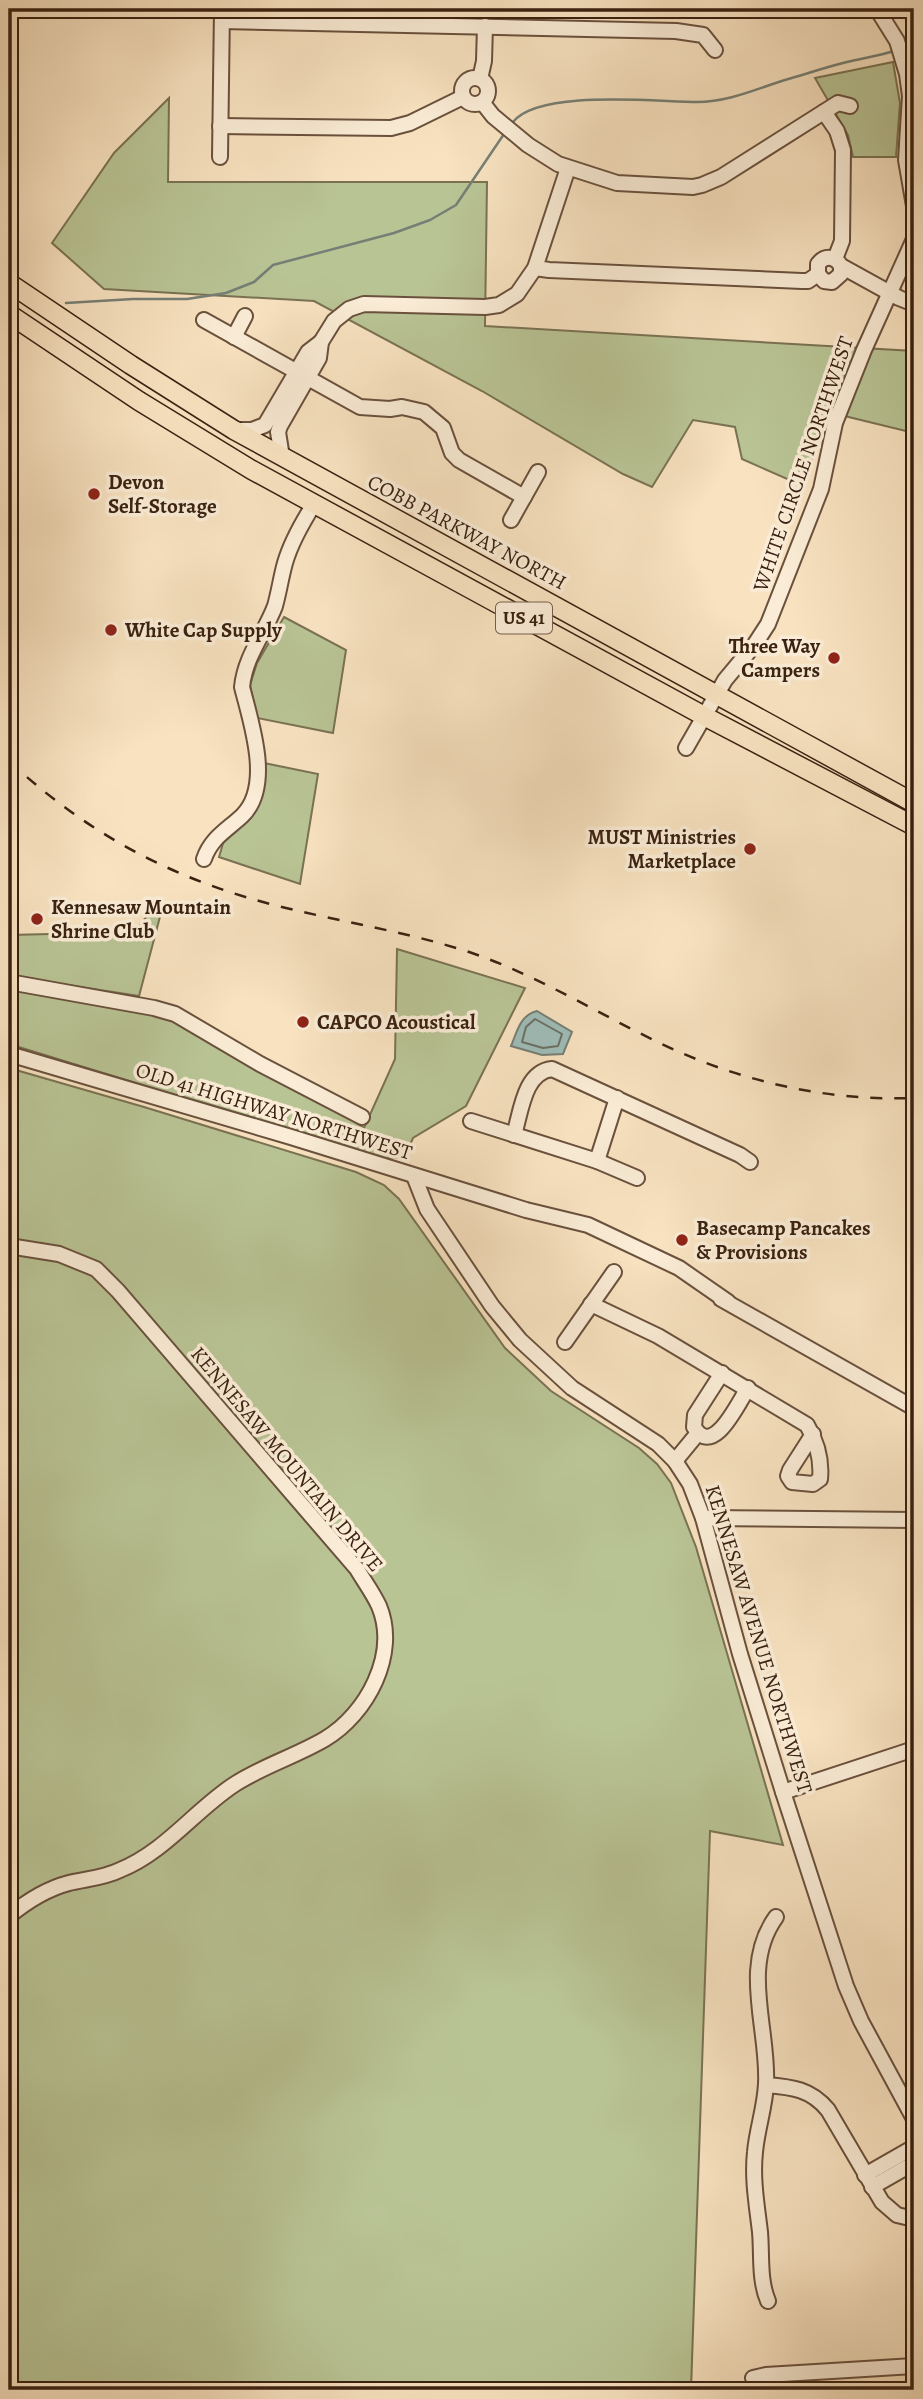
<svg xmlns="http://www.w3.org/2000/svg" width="923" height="2399" font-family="Alegreya,serif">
<rect width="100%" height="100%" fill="#f8e2c0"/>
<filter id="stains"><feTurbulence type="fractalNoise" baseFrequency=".00286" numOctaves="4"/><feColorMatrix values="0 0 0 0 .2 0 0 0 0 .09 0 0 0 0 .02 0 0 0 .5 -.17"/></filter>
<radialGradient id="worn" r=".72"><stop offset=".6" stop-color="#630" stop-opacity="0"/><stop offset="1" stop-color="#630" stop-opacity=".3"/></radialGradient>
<g fill="#b9c495" stroke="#7a7253" stroke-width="2">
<polygon points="893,62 900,103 896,157 853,157 848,135 815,78"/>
<polygon points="169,98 168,182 487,182 485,326 914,351 914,433 828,412 803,486 742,459 735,427 693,420 652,487 623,474 482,391 314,301 104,289 52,243 114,153"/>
<polygon points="284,617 346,650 333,733 257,718 250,685 257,663"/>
<polygon points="264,763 318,774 300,884 219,857 224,840 252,816 261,799"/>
<polygon points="149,913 161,913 139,996 9,976 9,935 135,932"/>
<polygon points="397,949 525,988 466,1106 413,1138 407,1152 400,1157 382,1159 9,1044 9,988 141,1011 181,1023 347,1116 364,1128 395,1059"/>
<polygon points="9,1068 144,1107 356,1172 384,1185 399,1199 505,1348 551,1391 639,1448 657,1464 671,1483 696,1547 783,1845 710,1831 691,2390 9,2390"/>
</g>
<path fill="#9ebdb8" stroke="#767f75" stroke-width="2" d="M537 1011 572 1032 563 1054 542 1055 511 1046C517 1032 520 1015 537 1011Z"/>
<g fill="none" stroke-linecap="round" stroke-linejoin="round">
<polygon stroke="#6c6f64" stroke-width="2" points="535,1019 562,1034 558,1046 543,1048 522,1042 526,1027"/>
<g stroke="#767f75" stroke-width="2.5">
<polyline points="910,47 914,45"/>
<path d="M513 122C540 89 656 102 697 102 732 102 762 86 795 77 812 72 830 66 847 62 863 58 879 56 894 51"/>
<polyline points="66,303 133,299 187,299 226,293 254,282 273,265 394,233 430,220 456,205 504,134"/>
</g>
<defs>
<g id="minor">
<polyline points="877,9 897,41 907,74 910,96 906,160 914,206"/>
<polyline points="222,21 676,31 703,35 715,50"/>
<circle cx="475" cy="91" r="13"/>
<polyline points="480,79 484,61 485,26"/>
<polyline points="482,102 493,116 528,145 558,164 617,183 693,187 702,185 721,177 838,103 850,106"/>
<polyline points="824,112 837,131 843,150 842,241 835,259"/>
<polyline points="220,126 391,128 410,123 463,97"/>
<polyline points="220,157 222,9"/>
<polyline points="535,268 549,270 802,281 808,281 818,274"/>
<path d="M818 274V264C825 255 835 256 841 266L899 298 914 304"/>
<polyline points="818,274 824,281 832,282 841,274 841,266"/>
<polyline points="204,320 360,407 390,409 402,407 424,412 443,428 452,453 459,460 524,497"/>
<polyline points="234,337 245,316"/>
<polyline points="236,430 252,430 265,425 308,352 321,342"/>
<polyline points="282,457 278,432 280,426 319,358 321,342 334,321 349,309 364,304 485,307 499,305 517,294 535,268 568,168"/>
<polyline points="511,520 538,472"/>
<polyline points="686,748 725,680 755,644 768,624 821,489 835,423 864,350 914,239"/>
<path d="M204 859C211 838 227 830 242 816 273 786 251 723 242 687 245 656 265 633 275 606 279 592 281 577 285 563 291 542 302 523 314 504"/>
<polyline points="9,982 154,1008 175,1014 260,1064 362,1117"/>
<polyline points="9,1054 291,1137 526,1210 588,1225 679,1268 728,1302"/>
<polyline points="471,1121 597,1161 637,1178"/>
<path d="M514 1135C521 1112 524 1072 552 1069L740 1155 750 1162"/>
<polyline points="597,1161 617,1098"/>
<polyline points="414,1176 427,1209 492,1306 520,1340 572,1388 658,1444 675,1461 690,1484 703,1518 740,1654 783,1792 846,1986 861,2021 914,2119"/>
<path d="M9 1246 59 1254 96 1269 118 1291 357 1569C364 1581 373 1593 379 1606 399 1654 367 1714 325 1739 296 1756 263 1766 235 1784 195 1810 165 1852 120 1870 104 1878 86 1879 69 1883 46 1889 26 1902 9 1916"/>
<polyline points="721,1299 914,1408"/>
<path d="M591 1304 658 1336 807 1425C817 1442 822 1459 820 1479L813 1484 792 1482 788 1476 790 1470 813 1434"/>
<polyline points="565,1342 614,1272"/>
<path d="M722 1373 695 1415 694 1427C713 1459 738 1403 748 1388"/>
<polyline points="675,1461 698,1433"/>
<polyline points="703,1518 914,1520"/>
<polyline points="783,1792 914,1749"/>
<path d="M766 2085C792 2087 811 2089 828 2110L882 2202 897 2215 914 2219"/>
<polyline points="865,2175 914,2147"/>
<polyline points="872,2187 914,2163"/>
<path d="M768 2301C759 2280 762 2255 760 2232 757 2206 752 2179 755 2152 757 2129 765 2107 766 2084 769 2029 740 1967 776 1917"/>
<polyline points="753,2378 766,2375 914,2366"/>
</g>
<g id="major">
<polyline points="9,283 131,365 234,430 914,803"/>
<polyline points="9,314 139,401 252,470 704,716 914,826"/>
</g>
</defs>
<use href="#minor" stroke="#6a513d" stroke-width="18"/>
<use href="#major" stroke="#3a2111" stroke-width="21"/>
<use href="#minor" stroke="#faecd6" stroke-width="14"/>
<use href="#major" stroke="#f8e2c0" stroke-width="18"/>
<path stroke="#3a2111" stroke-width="2.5" stroke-dasharray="12 12" stroke-linecap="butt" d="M9 761C90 836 178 882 286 908 348 923 412 933 472 953 544 978 608 1020 677 1051 752 1084 832 1101 914 1098"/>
</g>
<g fill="#8f2418" stroke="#faecd6" stroke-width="2.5">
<circle cx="94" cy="494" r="7"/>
<circle cx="111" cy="630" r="7"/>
<circle cx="834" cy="658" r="7"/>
<circle cx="750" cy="849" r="7"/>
<circle cx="37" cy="919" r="7"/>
<circle cx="303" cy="1022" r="7"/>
<circle cx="682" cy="1240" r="7"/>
</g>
<g text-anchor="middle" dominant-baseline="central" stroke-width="7" stroke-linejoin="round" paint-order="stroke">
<rect fill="#faecd6" stroke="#745e4c" stroke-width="2" x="496" y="602.5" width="56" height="31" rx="5"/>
<g font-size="19" font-weight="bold" fill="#3a2111">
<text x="524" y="618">US 41</text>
</g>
<g font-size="21" fill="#3a2111" stroke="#faecd6">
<text transform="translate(803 464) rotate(-71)">WHITE CIRCLE NORTHWEST</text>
<text transform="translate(467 532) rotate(28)">COBB PARKWAY NORTH</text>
<text transform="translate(274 1111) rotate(17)">OLD 41 HIGHWAY NORTHWEST</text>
<text transform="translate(287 1459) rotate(50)">KENNESAW MOUNTAIN DRIVE</text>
<text transform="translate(759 1639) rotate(73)">KENNESAW AVENUE NORTHWEST</text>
</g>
<g font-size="21" font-weight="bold" fill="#3a2111" stroke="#faecd6" text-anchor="start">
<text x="108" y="482">Devon<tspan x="108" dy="24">Self-Storage</tspan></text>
<text x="125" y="630">White Cap Supply</text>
<text x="820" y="646" text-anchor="end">Three Way<tspan x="820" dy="24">Campers</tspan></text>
<text x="736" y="837" text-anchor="end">MUST Ministries<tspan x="736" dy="24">Marketplace</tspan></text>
<text x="51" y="907">Kennesaw Mountain<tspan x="51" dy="24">Shrine Club</tspan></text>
<text x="317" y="1022">CAPCO Acoustical</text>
<text x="696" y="1228">Basecamp Pancakes<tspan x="696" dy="24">&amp; Provisions</tspan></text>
</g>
</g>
<rect width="923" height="2399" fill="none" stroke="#f8e2c0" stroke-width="35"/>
<rect x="10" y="10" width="902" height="2378" fill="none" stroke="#3a2111" stroke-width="3.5"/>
<rect x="18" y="18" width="888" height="2364" fill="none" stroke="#3a2111" stroke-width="2"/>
<rect width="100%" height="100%" filter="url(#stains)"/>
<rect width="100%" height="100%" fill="url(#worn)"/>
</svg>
